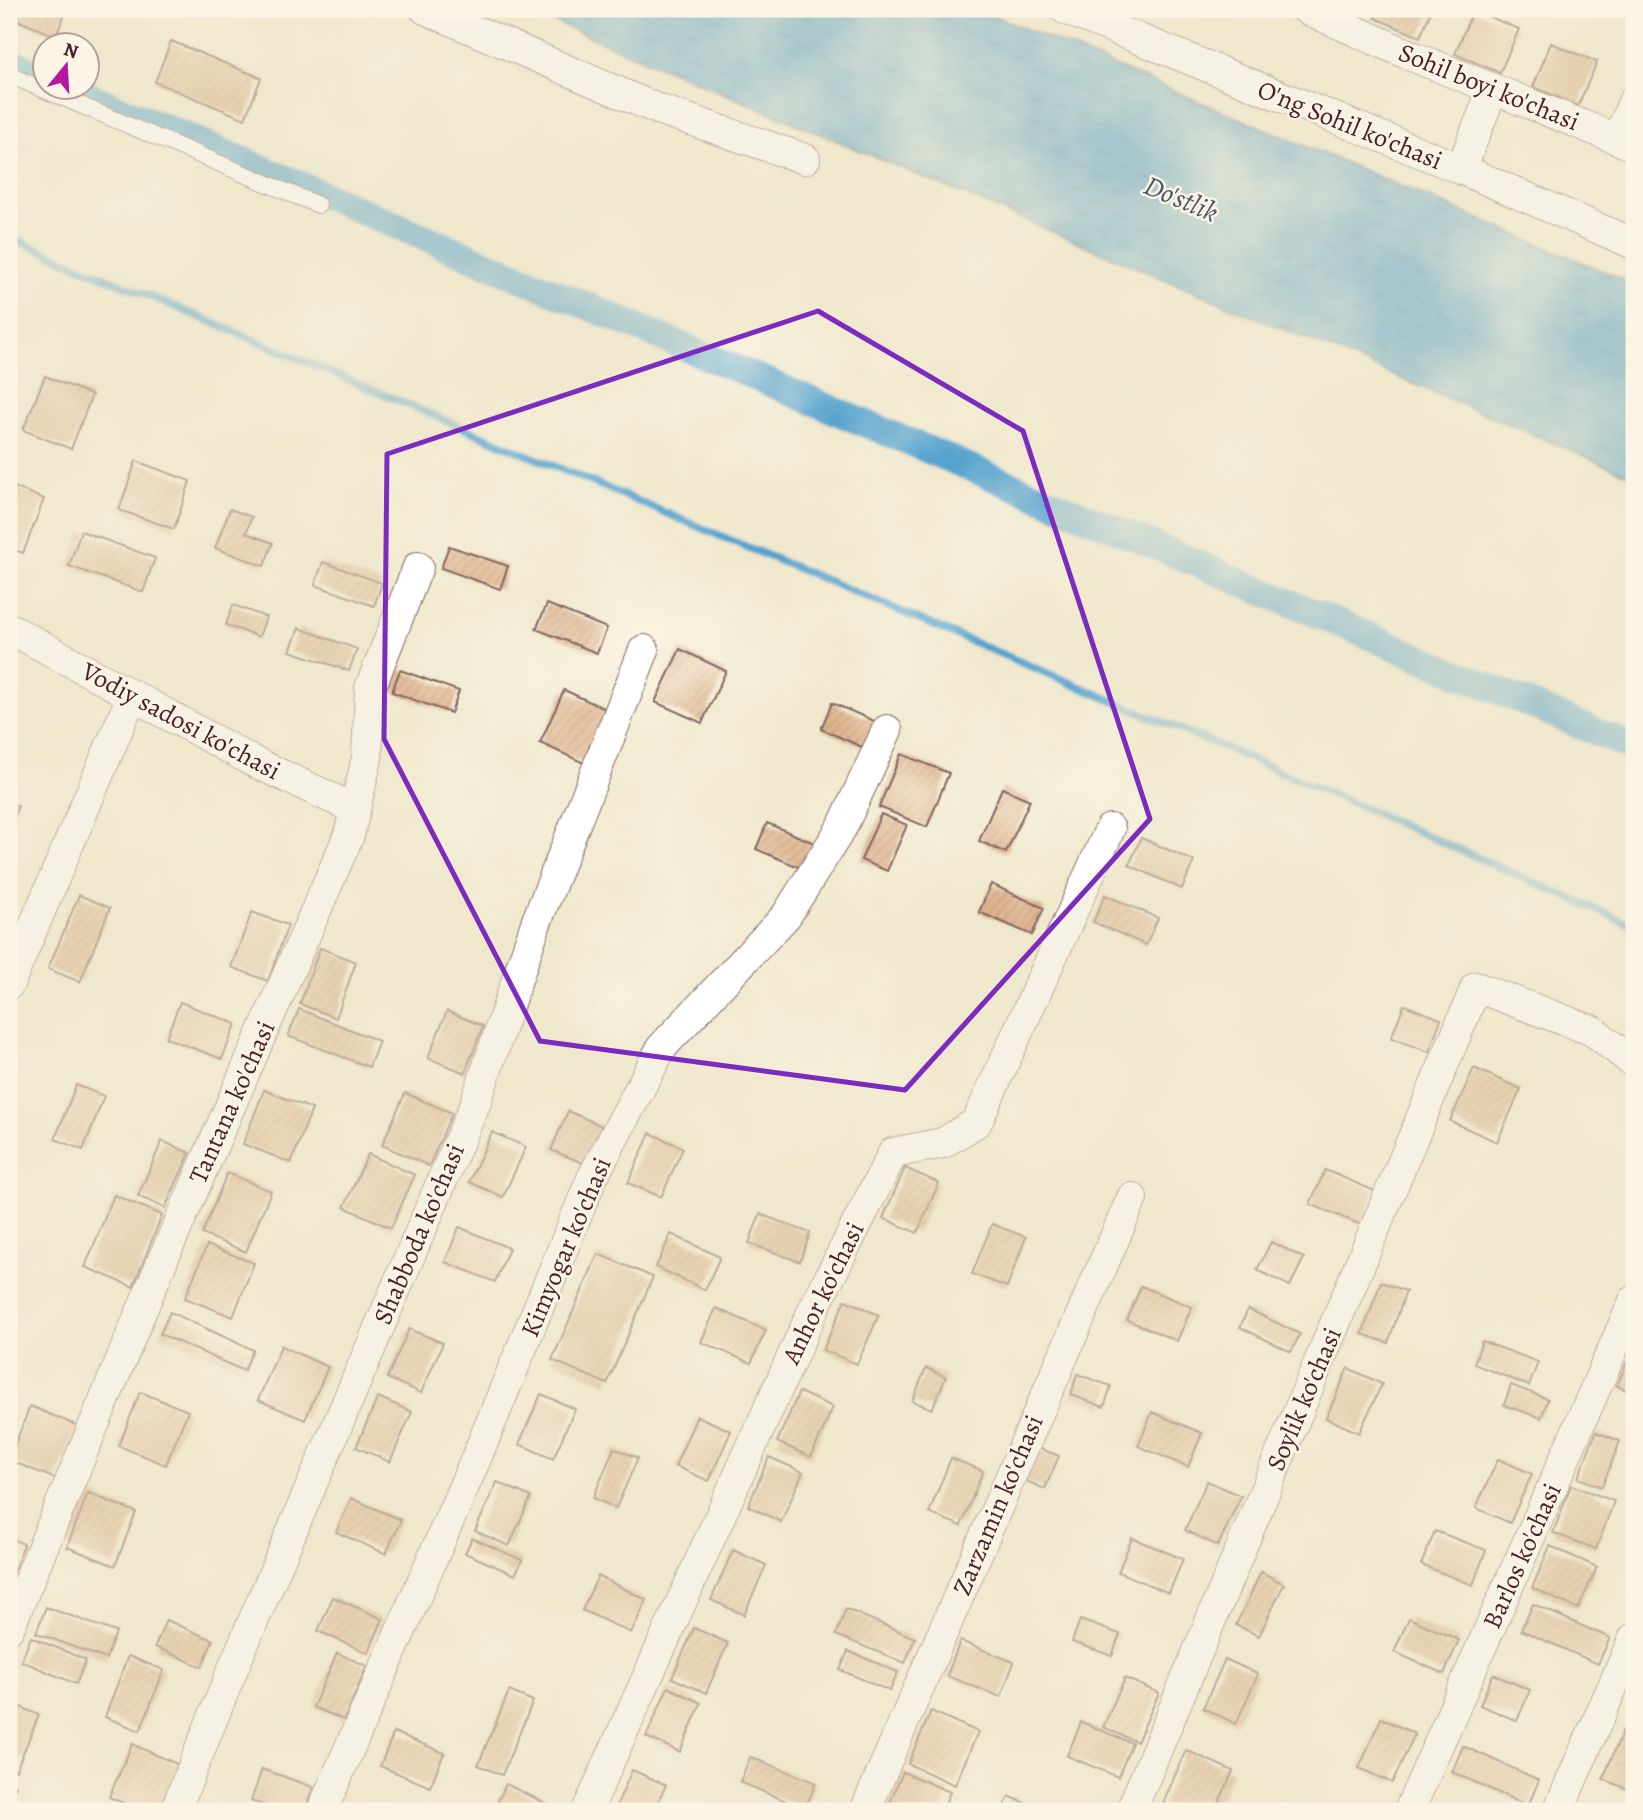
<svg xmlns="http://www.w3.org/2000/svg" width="1643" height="1820" font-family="Alegreya,serif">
<defs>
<pattern id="water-ripples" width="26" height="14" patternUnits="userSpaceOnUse" patternTransform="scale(1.75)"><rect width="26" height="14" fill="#55a3ce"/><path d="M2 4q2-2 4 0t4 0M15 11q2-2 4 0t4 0" fill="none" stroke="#4884a7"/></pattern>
<pattern id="building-hatch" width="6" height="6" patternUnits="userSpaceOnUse" patternTransform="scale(1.75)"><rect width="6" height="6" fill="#dfb690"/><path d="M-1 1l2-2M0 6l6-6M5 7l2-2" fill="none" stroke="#c19c7c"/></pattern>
</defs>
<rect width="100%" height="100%" fill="#fcf5e5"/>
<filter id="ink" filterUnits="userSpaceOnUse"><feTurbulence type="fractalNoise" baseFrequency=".0143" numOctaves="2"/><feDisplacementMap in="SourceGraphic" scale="14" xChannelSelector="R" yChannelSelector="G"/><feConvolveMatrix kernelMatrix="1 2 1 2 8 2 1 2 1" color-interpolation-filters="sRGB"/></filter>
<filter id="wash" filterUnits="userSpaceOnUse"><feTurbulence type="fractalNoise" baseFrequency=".00686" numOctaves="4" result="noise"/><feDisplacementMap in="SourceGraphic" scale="28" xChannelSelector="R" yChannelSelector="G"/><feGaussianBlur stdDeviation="1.57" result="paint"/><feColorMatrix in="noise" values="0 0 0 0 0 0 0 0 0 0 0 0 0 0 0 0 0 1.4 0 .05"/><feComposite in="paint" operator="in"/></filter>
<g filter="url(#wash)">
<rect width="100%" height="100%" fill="#efe8cc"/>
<polygon fill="url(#water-ripples)" stroke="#50617c" stroke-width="2" points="524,9 979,9 1634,284 1634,477"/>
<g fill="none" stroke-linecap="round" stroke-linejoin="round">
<polyline stroke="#55a3ce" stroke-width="8" points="9,237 1244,756 1634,926"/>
<g stroke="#55a3ce" stroke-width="28">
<polyline points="9,61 46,77"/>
<polyline points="71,88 1634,748"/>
</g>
</g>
<g id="blocks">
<g fill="url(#building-hatch)">
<polygon points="9,9 67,9 56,36 9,17"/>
<polygon points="1379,9 1432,9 1420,37 1375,18"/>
<polygon points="1473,10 1519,29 1500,73 1455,54"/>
<polygon points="171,41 261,78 245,119 155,82"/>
<polygon points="1551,43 1597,62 1578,106 1533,87"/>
<polygon points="45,376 92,395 71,449 23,430"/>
<polygon points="136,461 190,481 174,529 119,510"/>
<polygon points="9,485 44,499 23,553 9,548"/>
<polygon points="230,509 252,517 246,533 273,543 264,566 215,548"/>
<polygon points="81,531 155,558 143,592 69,566"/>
<polygon points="449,546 508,566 500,589 441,568"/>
<polygon points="323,562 382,583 374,606 315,585"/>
<polygon points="547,604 607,628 597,653 536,629"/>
<polygon points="233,605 266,617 259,637 226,625"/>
<polygon points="299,628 357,649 349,671 290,651"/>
<polygon points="680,649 726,671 702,723 655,702"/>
<polygon points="400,670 459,691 451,713 392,692"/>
<polygon points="564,690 610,711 586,764 540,743"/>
<polygon points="832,703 879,723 867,749 821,729"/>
<polygon points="901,754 949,773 927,827 879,807"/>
<polygon points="1002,788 1030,800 1006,853 979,841"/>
<polygon points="9,803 18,806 9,828"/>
<polygon points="881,814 907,825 887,871 861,860"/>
<polygon points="767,823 814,843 803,869 756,849"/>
<polygon points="1141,838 1194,861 1182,889 1129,865"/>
<polygon points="991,884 1044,908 1032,935 979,912"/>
<polygon points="79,895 110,908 80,982 48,969"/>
<polygon points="1105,895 1158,918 1146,945 1093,922"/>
<polygon points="252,912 288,925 268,981 231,967"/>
<polygon points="320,948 356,962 336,1018 300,1004"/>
<polygon points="180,1002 236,1024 222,1059 166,1038"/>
<polygon points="1404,1005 1441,1019 1429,1052 1391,1038"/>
<polygon points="299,1009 379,1041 369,1067 288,1036"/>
<polygon points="447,1011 483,1026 465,1073 428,1058"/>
<polygon points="1474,1068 1521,1089 1497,1142 1450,1121"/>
<polygon points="76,1085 104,1096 83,1150 55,1139"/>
<polygon points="264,1090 312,1109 291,1163 243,1144"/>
<polygon points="405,1093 452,1113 429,1166 382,1145"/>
<polygon points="568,1111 602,1126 585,1164 551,1150"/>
<polygon points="492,1132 526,1147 503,1197 469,1182"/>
<polygon points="650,1133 683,1148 661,1197 628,1183"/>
<polygon points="162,1141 190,1153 165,1208 138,1196"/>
<polygon points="9,1147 18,1151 9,1173"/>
<polygon points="368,1154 415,1175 391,1228 344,1207"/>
<polygon points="905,1168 939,1183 917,1233 883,1218"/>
<polygon points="1325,1170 1375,1191 1361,1225 1310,1204"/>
<polygon points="227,1173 271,1191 246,1252 202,1234"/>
<polygon points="114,1195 162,1215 133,1287 85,1267"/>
<polygon points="760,1214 810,1233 800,1262 749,1243"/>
<polygon points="992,1224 1026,1237 1007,1287 972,1274"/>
<polygon points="459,1227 509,1248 495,1282 445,1262"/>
<polygon points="671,1234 720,1257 705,1290 656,1267"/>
<polygon points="1271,1242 1304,1258 1290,1286 1257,1270"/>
<polygon points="207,1245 254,1263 233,1317 185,1298"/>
<polygon points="598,1254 653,1277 607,1384 552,1360"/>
<polygon points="1381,1282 1406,1291 1388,1343 1362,1334"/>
<polygon points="1141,1286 1192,1307 1177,1341 1127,1320"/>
<polygon points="845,1300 879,1315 857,1364 823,1350"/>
<polygon points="716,1308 766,1330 751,1363 701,1342"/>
<polygon points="1248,1309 1300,1334 1291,1352 1240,1327"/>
<polygon points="170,1312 253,1350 244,1371 160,1334"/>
<polygon points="409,1329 443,1343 421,1393 387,1378"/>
<polygon points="1482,1341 1538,1362 1529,1386 1474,1364"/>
<polygon points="281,1346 328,1367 305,1420 258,1400"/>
<polygon points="1627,1362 1634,1364 1634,1393 1617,1386"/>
<polygon points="926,1368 946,1377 932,1409 912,1401"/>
<polygon points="1348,1368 1382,1384 1359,1433 1326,1418"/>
<polygon points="1077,1374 1111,1386 1104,1407 1071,1395"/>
<polygon points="1511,1385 1548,1399 1541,1418 1504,1405"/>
<polygon points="140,1392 188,1411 166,1465 119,1446"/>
<polygon points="799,1392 833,1407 811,1457 777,1442"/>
<polygon points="541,1394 575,1409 553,1459 519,1444"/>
<polygon points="378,1397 412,1412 390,1462 356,1447"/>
<polygon points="30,1406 78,1426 56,1479 9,1460"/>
<polygon points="1152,1412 1202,1433 1188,1467 1138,1446"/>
<polygon points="697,1416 731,1431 709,1481 675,1466"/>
<polygon points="1596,1432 1620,1441 1602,1487 1578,1478"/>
<polygon points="614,1448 638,1458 616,1508 593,1498"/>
<polygon points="1039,1448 1059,1456 1045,1489 1024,1480"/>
<polygon points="769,1457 803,1472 781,1522 748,1506"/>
<polygon points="951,1458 983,1471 961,1526 929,1513"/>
<polygon points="1498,1459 1532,1474 1510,1523 1476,1508"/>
<polygon points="1207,1481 1241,1496 1218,1546 1185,1530"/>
<polygon points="497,1482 531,1497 509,1546 475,1531"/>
<polygon points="1571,1485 1614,1501 1596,1549 1553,1533"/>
<polygon points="88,1493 136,1512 115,1566 67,1547"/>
<polygon points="351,1498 401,1520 386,1554 336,1532"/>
<polygon points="1435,1531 1486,1550 1473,1585 1421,1565"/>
<polygon points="9,1538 24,1544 9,1583"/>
<polygon points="472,1538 522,1560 515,1575 465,1553"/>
<polygon points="1132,1538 1183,1559 1169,1593 1118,1572"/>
<polygon points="1550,1546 1597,1567 1578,1609 1532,1588"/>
<polygon points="733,1550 766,1565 744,1615 711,1600"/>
<polygon points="1261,1572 1284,1584 1259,1636 1236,1625"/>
<polygon points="598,1576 647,1600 631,1633 582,1610"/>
<polygon points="333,1597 383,1619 368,1653 318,1631"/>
<polygon points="1533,1604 1610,1638 1598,1664 1521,1630"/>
<polygon points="46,1607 116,1632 106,1659 36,1633"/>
<polygon points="846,1609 915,1638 905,1663 836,1635"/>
<polygon points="1409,1618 1459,1640 1444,1674 1394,1652"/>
<polygon points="166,1620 213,1640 202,1667 155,1647"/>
<polygon points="1080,1620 1120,1634 1112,1656 1072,1642"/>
<polygon points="694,1628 728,1643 706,1693 672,1678"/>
<polygon points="31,1637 86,1660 76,1684 21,1661"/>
<polygon points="960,1641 1014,1662 1001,1697 947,1676"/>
<polygon points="848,1651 898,1672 890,1691 840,1670"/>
<polygon points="337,1653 367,1666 344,1720 313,1707"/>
<polygon points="128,1656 164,1670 140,1731 105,1717"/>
<polygon points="1225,1659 1258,1674 1236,1724 1203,1708"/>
<polygon points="1493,1674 1530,1690 1517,1721 1480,1705"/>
<polygon points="1125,1678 1159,1693 1137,1742 1103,1727"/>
<polygon points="668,1687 701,1703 680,1752 646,1737"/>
<polygon points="509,1691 533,1701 502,1775 478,1765"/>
<polygon points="9,1702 39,1715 16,1770 9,1766"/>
<polygon points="931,1711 978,1732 955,1785 908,1764"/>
<polygon points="1381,1718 1415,1734 1392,1783 1359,1768"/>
<polygon points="1081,1722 1132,1743 1118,1777 1067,1756"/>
<polygon points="1623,1730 1634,1734 1634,1792 1603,1779"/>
<polygon points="394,1732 444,1753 430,1787 380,1766"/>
<polygon points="132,1744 179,1765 159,1811 141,1811 109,1797"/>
<polygon points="1463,1746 1539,1780 1528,1806 1452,1772"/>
<polygon points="1186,1750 1233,1771 1215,1811 1181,1811 1163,1803"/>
<polygon points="750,1757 816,1783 805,1809 740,1782"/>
<polygon points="262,1769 313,1787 305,1811 282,1811 251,1801"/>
<polygon points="632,1770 666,1785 654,1811 614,1811"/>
<polygon points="903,1772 950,1792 942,1811 886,1811"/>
<polygon points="9,1783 16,1786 9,1803"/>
<polygon points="506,1784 555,1808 553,1811 493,1811"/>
<polygon points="1009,1796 1043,1811 1002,1811"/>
</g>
</g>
</g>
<g filter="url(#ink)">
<use href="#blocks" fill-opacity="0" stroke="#846563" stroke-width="2"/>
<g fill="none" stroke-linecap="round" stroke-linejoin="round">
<defs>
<polyline id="lane" points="9,75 318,205"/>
<g id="street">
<polyline points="425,9 655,108 805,159"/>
<polyline points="1065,9 1461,169 1634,244"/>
<polyline points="1306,9 1412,56 1634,146"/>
<polyline points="1618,139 1634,100"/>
<polyline points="1461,169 1493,89"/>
<polyline points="9,628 256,763 355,809"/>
<polyline points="9,984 132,696"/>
<polyline points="9,1628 164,1257 349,835 367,758 370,688 418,567"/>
<polyline points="175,1811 234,1666 475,1104 536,923 644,650"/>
<polyline points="322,1811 475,1461 592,1178 662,1047 786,916 842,827 887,730"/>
<polyline points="587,1811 815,1306 893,1153 943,1143 977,1122 1110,829"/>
<polyline points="865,1811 1132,1198"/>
<polyline points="1131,1811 1476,987 1593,1031 1634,1063"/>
<polyline points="1409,1811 1634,1301"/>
<polyline points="1558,1811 1634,1638"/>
</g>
</defs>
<use href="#lane" stroke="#846563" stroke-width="18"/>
<use href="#street" stroke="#846563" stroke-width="32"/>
<use href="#lane" stroke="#fff" stroke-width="16"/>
<use href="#street" stroke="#fff" stroke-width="30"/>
</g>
</g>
<path d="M0 0H1643V1820H0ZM818 311 1023 431 1150 819 905 1090 540 1041 384 739 387 454Z" fill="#efe8cc" fill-opacity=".55" fill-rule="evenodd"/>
<path fill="none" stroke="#7b2cbf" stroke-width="5" stroke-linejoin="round" d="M818 311 1023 431 1150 819 905 1090 540 1041 384 739 387 454Z"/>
<g text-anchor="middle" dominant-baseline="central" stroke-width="5" stroke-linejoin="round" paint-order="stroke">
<g font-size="26" fill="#4a1f2b" stroke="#fcf5e5">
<text transform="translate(1489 87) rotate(22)">Sohil boyi ko'chasi</text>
<text transform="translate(1350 125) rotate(22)">O'ng Sohil ko'chasi</text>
<text transform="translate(181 721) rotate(28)">Vodiy sadosi ko'chasi</text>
<text transform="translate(232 1102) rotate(-66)">Tantana ko'chasi</text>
<text transform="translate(419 1234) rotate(-67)">Shabboda ko'chasi</text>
<text transform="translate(566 1247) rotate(-67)">Kimyogar ko'chasi</text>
<text transform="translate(823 1293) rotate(-64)">Anhor ko'chasi</text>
<text transform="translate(1304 1399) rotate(-67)">Soylik ko'chasi</text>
<text transform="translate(998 1505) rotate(-67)">Zarzamin ko'chasi</text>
<text transform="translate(1522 1556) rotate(-66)">Barlos ko'chasi</text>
</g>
<g font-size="28" font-style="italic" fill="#4e546c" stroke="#fcf5e5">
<text transform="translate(1181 199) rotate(23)">Do'stlik</text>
</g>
</g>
<rect width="1643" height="1820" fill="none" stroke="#fcf5e5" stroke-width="35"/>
<g transform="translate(66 66) rotate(18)"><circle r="33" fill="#fcf5e5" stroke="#b59f9b" stroke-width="2"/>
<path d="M0-5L12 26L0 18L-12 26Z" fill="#b5179e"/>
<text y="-10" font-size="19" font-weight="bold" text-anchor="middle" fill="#4a1f2b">N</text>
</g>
</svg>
